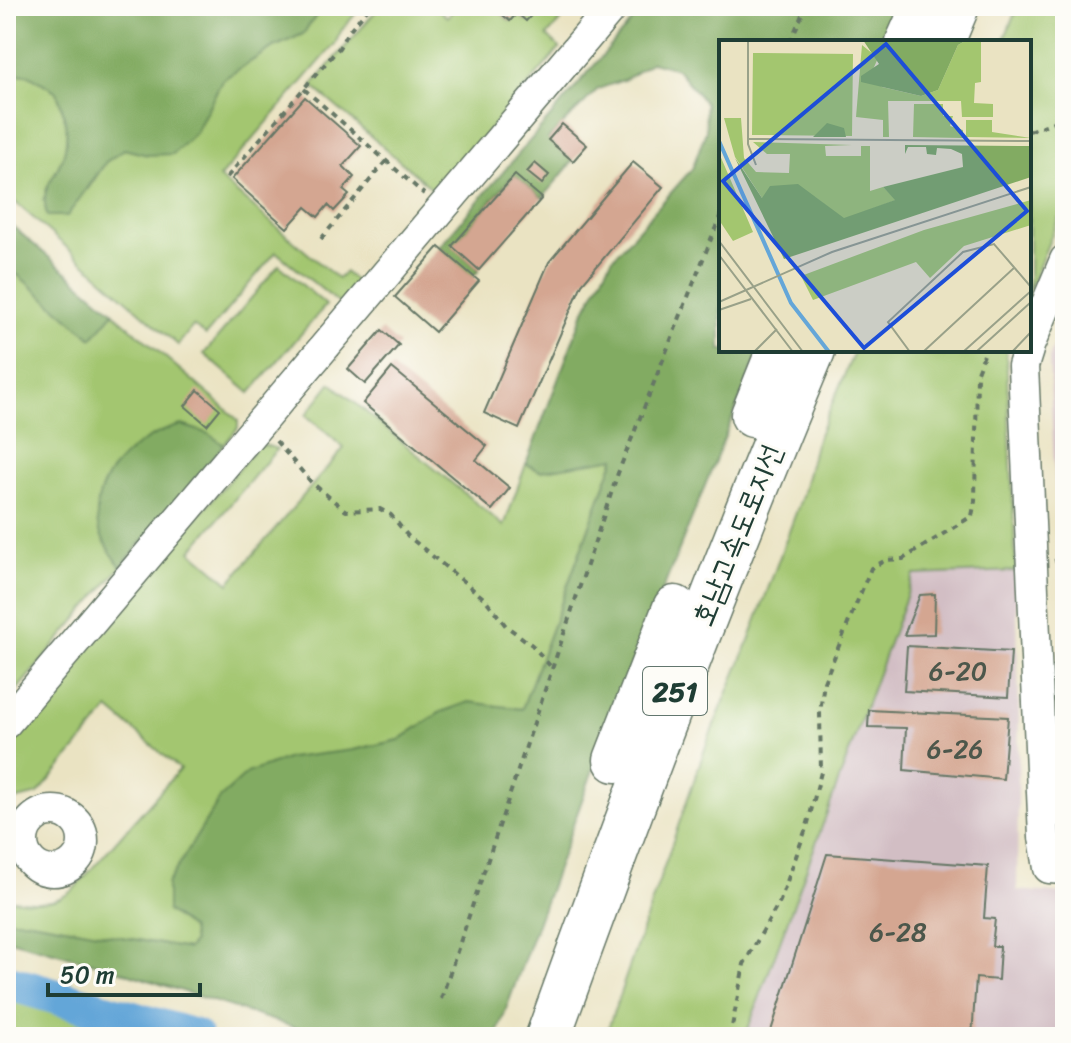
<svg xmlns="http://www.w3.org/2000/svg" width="1071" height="1043" font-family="Sriracha,'Poor Story',sans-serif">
<rect width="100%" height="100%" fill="#fdfcf7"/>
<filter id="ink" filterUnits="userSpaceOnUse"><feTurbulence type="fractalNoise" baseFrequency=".0125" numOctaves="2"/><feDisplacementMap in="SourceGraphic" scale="16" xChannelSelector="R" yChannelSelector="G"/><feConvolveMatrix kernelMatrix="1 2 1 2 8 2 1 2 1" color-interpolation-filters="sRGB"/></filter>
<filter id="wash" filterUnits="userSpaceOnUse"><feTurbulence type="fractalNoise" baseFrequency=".006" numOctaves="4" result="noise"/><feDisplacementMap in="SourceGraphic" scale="32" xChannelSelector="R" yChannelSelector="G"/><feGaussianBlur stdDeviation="1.8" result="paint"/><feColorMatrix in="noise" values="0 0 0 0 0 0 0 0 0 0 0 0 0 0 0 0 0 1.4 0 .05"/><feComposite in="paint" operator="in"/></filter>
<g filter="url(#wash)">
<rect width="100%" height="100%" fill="#eae3c2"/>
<g fill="#d2bec4">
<polygon points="1065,309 1065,489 1055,490 1049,359"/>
<polygon points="1016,571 1019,712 1017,890 1065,894 1065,1037 746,1037 914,575"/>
</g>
<g fill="#a3c66f" stroke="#618252" stroke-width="2">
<polygon points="323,6 362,6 341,31 335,44 219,178 338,279 345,272 359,284 341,305 276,252 206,335 193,326 178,345 6,194 6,73 29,75 57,92 67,127 65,152 43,200 88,189 106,162 124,149 148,155 196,132 222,80 272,48 303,34"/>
<polygon points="380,6 435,6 447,17 457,6 493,6 510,21 517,13 526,21 537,9 542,14 549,6 573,6 547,36 560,48 436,192 312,86"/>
<polygon points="1018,6 1065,6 1065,202 1029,291 1029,42 1003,42"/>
<polygon points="6,221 234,416 238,421 238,428 6,703"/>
<polygon points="279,265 326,305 250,393 204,354"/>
<polygon points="855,350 1006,350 1016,571 914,575 745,1037 605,1037 708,740 749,641 802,496 815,444"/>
<path d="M331 383 504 526 526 464 540 471 615 457 522 709 469 703 441 712 399 740 353 750 167 911 191 929 193 943 188 949 25 920H6V899C31 902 53 907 73 890L180 769 109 709 38 794 6 802V743L257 447 265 445 277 449 191 551 229 583 344 448 306 415Z"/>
<polygon points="6,999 149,1037 6,1037"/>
</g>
<g fill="#82ab62" stroke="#50744b" stroke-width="2">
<path d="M6 6H323L303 34 272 48 222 80 196 132 173 154 148 155 124 149 106 162 67 216H47C38 183 59 178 65 149 70 129 63 111 57 92L29 75 6 73Z"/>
<polygon points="645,6 903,6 888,42 721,42 721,350 760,350 622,690 496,1037 324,1037 108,967 6,939 6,920 25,920 188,949 193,943 191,929 167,911 167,884 221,797 247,773 289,758 353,750 399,740 441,712 469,702 522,709 615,458 540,471 526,464 583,314 612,259 692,169 706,131 705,103 677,69 652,62 626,79 598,89 548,139 573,161 542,198 514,175 453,246 479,270 473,277 439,247"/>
<polygon points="6,221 114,312 92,338 6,265"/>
<path d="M182 425 209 434 224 445 121 567C111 553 97 535 97 517 95 470 141 435 182 425Z"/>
</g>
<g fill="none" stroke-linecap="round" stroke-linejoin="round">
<polyline stroke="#64a6d8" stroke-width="36" points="6,982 195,1037"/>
</g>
<g id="blocks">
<g fill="#d4a691">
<polygon points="492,6 549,6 542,14 537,9 526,21 517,13 510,21"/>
<polygon points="305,97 361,146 343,166 354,177 343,190 349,195 334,211 328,205 318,217 306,207 287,228 232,179"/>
<polygon points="562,124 587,145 573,161 548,140"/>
<polygon points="633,162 663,187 582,284 519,429 484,413 549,262"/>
<polygon points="535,163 549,175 542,184 527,172"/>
<polygon points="515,175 542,198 479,270 452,246"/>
<polygon points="439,247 479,281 435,332 395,297"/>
<polygon points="382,330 399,345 365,384 348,369"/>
<polygon points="392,368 487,446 476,460 510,488 492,510 363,403"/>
<polygon points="198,390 220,409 207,425 185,406"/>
<polygon points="935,594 934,634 904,635 920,595"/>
<polygon points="907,646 1011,652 1008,697 904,691"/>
<polygon points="869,710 1008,717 1003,779 904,770 906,728 868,727"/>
<polygon points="827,854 988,866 984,918 995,919 992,946 1000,946 998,980 976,978 972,1037 876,1037 771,1031"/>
</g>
</g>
</g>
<g filter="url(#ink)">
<use href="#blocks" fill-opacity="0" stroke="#676" stroke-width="2"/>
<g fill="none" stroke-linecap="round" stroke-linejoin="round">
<defs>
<g id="minor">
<polyline points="1029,346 1065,260"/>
<polyline points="1028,350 1023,366 1044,837 1049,868 1065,869"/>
<polyline points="6,723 613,6"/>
<circle cx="53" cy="841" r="30"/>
</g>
<g id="highway">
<polyline points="908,42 924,6"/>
<polyline points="942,42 957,6"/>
<polyline points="753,415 779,350"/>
<polyline points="616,760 675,608"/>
<path d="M548 1037C631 806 718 577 813 350"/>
</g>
</defs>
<use href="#minor" stroke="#676" stroke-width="33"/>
<use href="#highway" stroke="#676" stroke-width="47"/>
<g stroke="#676" stroke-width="4" stroke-dasharray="6 6" stroke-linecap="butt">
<polyline points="790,42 806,6"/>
<polyline points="304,89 424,194"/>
<polyline points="1029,131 1059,120 1065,109"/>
<polyline points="227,177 339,48 347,33 370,6"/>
<polyline points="321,239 386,161"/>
<polyline points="276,441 311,482 346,511 380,509 391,515 408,536 486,600 506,626 532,645 552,668"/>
<polyline points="1054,561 1065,559"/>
<polyline points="441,999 618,473 721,214"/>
<polyline points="730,1037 744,964 780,901 808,823 821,772 820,712 824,682 871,568 886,560 903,559 972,516 975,501 977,372 986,350"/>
</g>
<use href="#minor" stroke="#fff" stroke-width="30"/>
<use href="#highway" stroke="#fff" stroke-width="44"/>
</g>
</g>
<g text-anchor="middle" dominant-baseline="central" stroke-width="6" stroke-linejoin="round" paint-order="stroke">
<g font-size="26" fill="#4c574b">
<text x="958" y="671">6-20</text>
<text x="955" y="749">6-26</text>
<text x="898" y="932">6-28</text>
</g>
<rect fill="#fdfcf7" stroke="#62766e" stroke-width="2" x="643" y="667" width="64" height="48" rx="6"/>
<g font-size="28" font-weight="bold" fill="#1f3d34">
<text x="675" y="691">251</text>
</g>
<g font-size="30" fill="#1f3d34" stroke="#fdfcf7">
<text transform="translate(737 535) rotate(-68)">호남고속도로지선</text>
</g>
</g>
<g transform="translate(719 40)">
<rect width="312" height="312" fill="#eae3c2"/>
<path d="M248 0H262V42L256 43 255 63 274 64V77H243L242 61H169L170 97H164V80L137 77 143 5 159 18 152 34 163 47 202 56 219 50 239 5ZM34 13 134 14 133 96 33 95ZM195 64H224V76H234L231 86 244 90V98L194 97ZM5 78H22L25 118 37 132 70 133 71 114H48L34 102 133 105 106 106 107 116H142V106H151V151L164 147 177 160 125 179 96 157 43 158 16 117ZM247 80H273V92L312 98 247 97ZM0 113 34 192 14 201 0 180ZM312 160V185L245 206 211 238 197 222 94 260 82 236 205 190Z" fill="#a3c66f"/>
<path d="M144 0H248L239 5 219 50 202 56 142 42V36L160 24ZM108 83 125 88 127 97H94ZM186 105 312 106V137L65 219 16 118 43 158 51 146 79 144 125 178 176 160 164 147 244 127 243 114 232 109 218 108 217 115 208 114 207 107H189L186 114Z" fill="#82ab62"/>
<path fill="none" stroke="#64a6d8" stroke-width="4" d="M0 101 72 263 110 312"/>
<path fill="none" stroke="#99a189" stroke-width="2" d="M29 0V104L37 125M29 99 312 101M0 201 84 312M0 215 74 312M0 262 113 212 312 147M0 270 32 259M35 312 58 289M191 312 169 282 244 212 275 204 312 247M204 312 296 227M244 312 312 251M257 312 312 262M293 312 312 292"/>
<path fill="#1d4ed8" fill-opacity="0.15" stroke="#1d4ed8" stroke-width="4" d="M167 4 308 171 145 308 4 141Z"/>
<rect width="312" height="312" fill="none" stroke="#1f3d34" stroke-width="4"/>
</g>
<rect width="1071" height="1043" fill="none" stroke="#fdfcf7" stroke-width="32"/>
<path d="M48 983v12h152v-12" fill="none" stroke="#1f3d34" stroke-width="4"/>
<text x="60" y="983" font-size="24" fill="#1f3d34" stroke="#fdfcf7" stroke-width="6" paint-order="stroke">50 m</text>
</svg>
